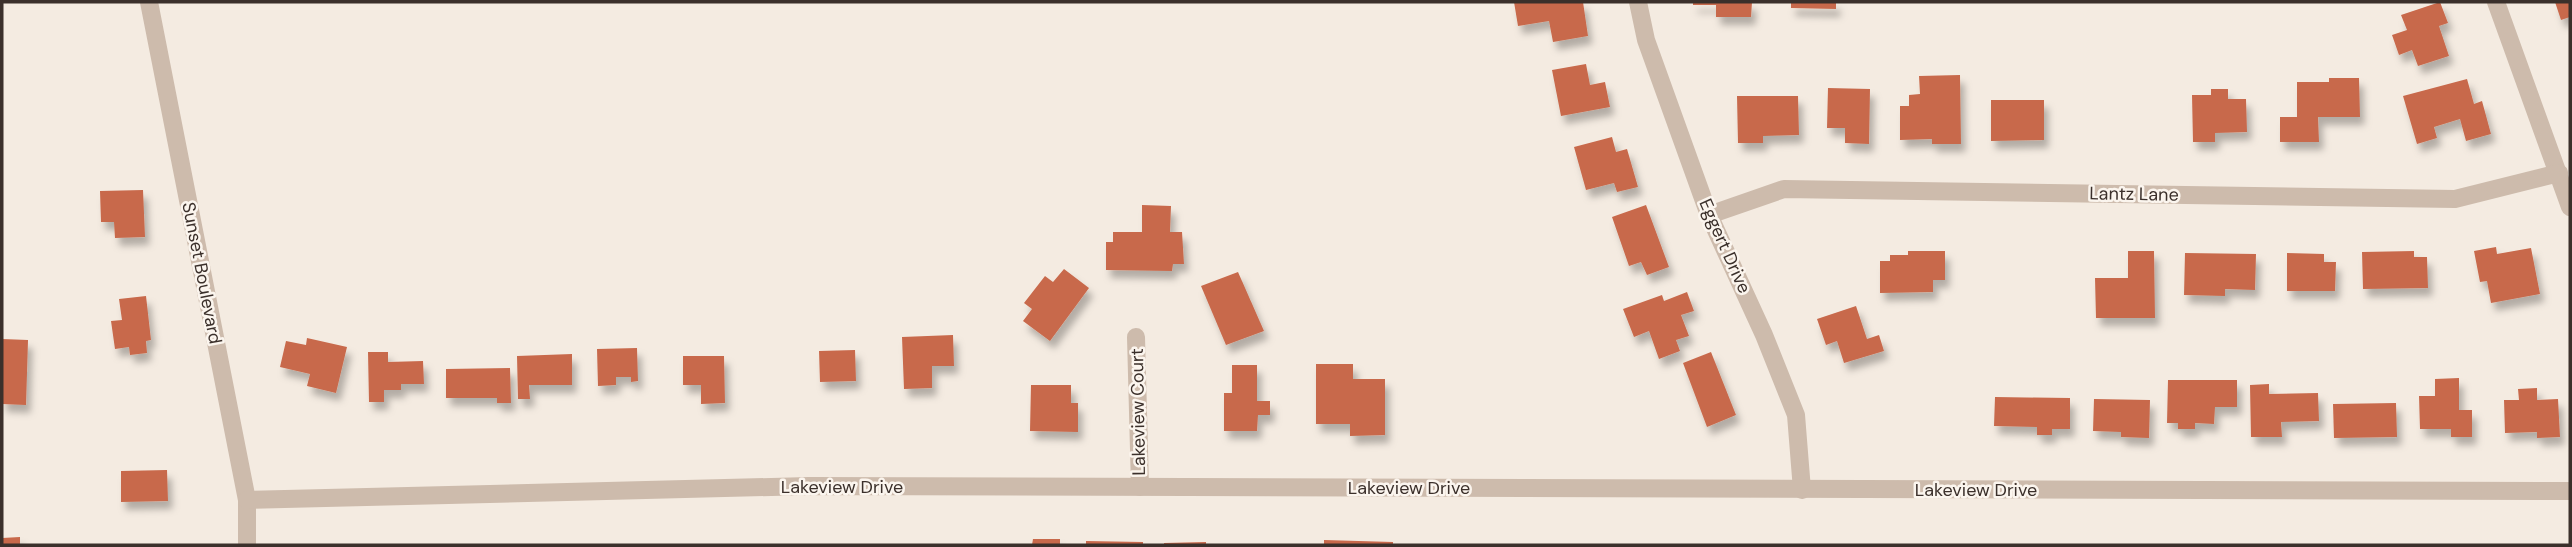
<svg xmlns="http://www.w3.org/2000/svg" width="2572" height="547" font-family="'DM Sans',sans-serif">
<defs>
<filter id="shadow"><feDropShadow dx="4.5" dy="8" stdDeviation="3.5" flood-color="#0004"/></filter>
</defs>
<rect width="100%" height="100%" fill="#f4ebe1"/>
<g fill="#c8694b" filter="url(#shadow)">
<polygon points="1514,2 1583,2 1588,36 1553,42 1549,21 1518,26"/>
<polygon points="1693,2 1752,2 1751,17 1716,17 1716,5 1693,5"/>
<polygon points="1791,2 1836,2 1836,9 1791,8"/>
<polygon points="2440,2 2448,23 2439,26 2449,56 2418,66 2412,50 2399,55 2392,35 2407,30 2401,15"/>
<polygon points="2555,2 2570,2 2570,17 2561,20"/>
<polygon points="1586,64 1590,85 1605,82 1610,107 1561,116 1552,70"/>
<polygon points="1960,75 1961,144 1932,144 1932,139 1900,140 1900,106 1909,106 1909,95 1920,94 1919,76"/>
<polygon points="2329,78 2359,78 2360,117 2318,117 2319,142 2280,142 2280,117 2297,117 2297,82 2329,82"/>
<polygon points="2467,79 2474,104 2482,101 2491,134 2466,141 2460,119 2434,127 2437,138 2417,144 2403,96"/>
<polygon points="1828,88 1870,89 1869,144 1845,143 1845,128 1827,128"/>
<polygon points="2211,89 2228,89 2228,99 2246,99 2247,132 2215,133 2215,142 2193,142 2192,95 2211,95"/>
<polygon points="1737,96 1798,96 1799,135 1763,136 1763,143 1738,143"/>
<polygon points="1991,100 2044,100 2044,140 1991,141"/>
<polygon points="1612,137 1616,152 1627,149 1638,187 1617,192 1614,183 1586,190 1574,147"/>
<polygon points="143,190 145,237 115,238 114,222 101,222 100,191"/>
<polygon points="1142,205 1171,206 1170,232 1182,232 1184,264 1173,264 1172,271 1106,270 1106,242 1113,242 1113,232 1142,232"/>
<polygon points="1646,205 1669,267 1647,275 1641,262 1629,266 1612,217"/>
<polygon points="2496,247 2497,254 2531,248 2540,294 2491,303 2487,281 2480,282 2474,251"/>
<polygon points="1908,251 1945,251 1945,280 1933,280 1933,292 1880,293 1880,261 1890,261 1890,255 1908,255"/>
<polygon points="2128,251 2154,251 2155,318 2096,318 2095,278 2128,278"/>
<polygon points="2414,251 2414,257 2427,257 2428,288 2363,289 2362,252"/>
<polygon points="2185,253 2256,254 2255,290 2225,289 2225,296 2184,295"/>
<polygon points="2287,253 2324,254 2324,262 2336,262 2335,291 2287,291"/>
<polygon points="1064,269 1089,288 1050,341 1023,321 1032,309 1024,303 1045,276 1053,282"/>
<polygon points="1238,272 1264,331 1226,345 1201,286"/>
<polygon points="1687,292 1694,311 1681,315 1689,336 1676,340 1680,351 1659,359 1649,331 1634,337 1623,309 1662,295 1664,301"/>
<polygon points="146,296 151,340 146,341 147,353 130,355 129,347 115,349 111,321 122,320 119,299"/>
<polygon points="1856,306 1867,339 1879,335 1884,351 1844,363 1837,341 1826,345 1817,319"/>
<polygon points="953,335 954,366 932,366 932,388 904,389 902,337"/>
<polygon points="307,338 347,347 336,393 307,386 310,374 280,367 286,341 306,345"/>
<polygon points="2,339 28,340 26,405 2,404"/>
<polygon points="637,348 638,381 631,382 631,377 616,377 616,385 598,386 597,349"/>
<polygon points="855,350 856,381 820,382 819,351"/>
<polygon points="368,352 388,352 388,362 423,361 424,384 401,384 401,390 384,390 384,402 369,402"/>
<polygon points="1711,352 1736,415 1707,427 1683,363"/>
<polygon points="572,354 572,385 529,385 530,399 518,399 517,356"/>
<polygon points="683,356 724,356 725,403 701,404 701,385 683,385"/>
<polygon points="1316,364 1353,364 1353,379 1385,379 1385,435 1350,436 1350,424 1316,424"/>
<polygon points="1232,365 1257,365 1257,401 1270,401 1270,415 1258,415 1257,431 1224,431 1224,393 1232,393"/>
<polygon points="510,368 511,403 497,403 497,398 446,398 446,369"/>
<polygon points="2459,378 2459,410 2472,410 2472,437 2451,437 2451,429 2420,429 2419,396 2435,396 2435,379"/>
<polygon points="2168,380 2237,380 2237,407 2215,407 2214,424 2195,423 2195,429 2178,429 2178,423 2167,423"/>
<polygon points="2269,384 2269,394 2318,393 2319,421 2281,422 2282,437 2251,437 2250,385"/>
<polygon points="1031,385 1071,385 1071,403 1078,403 1078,432 1030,431"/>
<polygon points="2537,388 2537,400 2558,399 2560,437 2537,438 2537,432 2505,433 2504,400 2519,400 2518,389"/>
<polygon points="1995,397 2070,398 2070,429 2052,429 2052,435 2037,435 2037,427 1994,426"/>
<polygon points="2094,399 2150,400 2149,438 2121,437 2121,432 2093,431"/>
<polygon points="2396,403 2397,437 2334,438 2333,404"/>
<polygon points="167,470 168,501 121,502 121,471"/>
<polygon points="20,537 20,545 2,545 2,538"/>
<polygon points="1033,539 1060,539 1060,545 1032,545"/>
<polygon points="1324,540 1393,542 1393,545 1324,545"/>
<polygon points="1086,541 1143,542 1143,545 1086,545"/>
<polygon points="1206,542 1206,545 1164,545 1164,543"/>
</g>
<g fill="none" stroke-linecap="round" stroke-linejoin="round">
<g stroke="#cdbbac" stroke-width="18">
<polyline points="149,2 247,500 247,545"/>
<polyline points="1638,2 1646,40 1709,215 1764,335 1796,415 1802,490"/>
<polyline points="2496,2 2570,207"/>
<polyline points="1709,215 1784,189 2455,199 2559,173"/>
<polyline points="1136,337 1140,487"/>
<polyline points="247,500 809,486 2570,491"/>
</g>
</g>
<g text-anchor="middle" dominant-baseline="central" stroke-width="5" stroke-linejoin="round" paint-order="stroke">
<g font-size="18" fill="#3b302b" stroke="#fbf5ee">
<text transform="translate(2134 194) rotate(1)">Lantz Lane</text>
<text transform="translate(1725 246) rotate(66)">Eggert Drive</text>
<text transform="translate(202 273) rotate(79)">Sunset Boulevard</text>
<text transform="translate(1138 412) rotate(-91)">Lakeview Court</text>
<text x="842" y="487">Lakeview Drive</text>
<text x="1409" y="488">Lakeview Drive</text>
<text x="1976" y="490">Lakeview Drive</text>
</g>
</g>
<rect width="2572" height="547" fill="none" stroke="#3b302b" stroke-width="7"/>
</svg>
